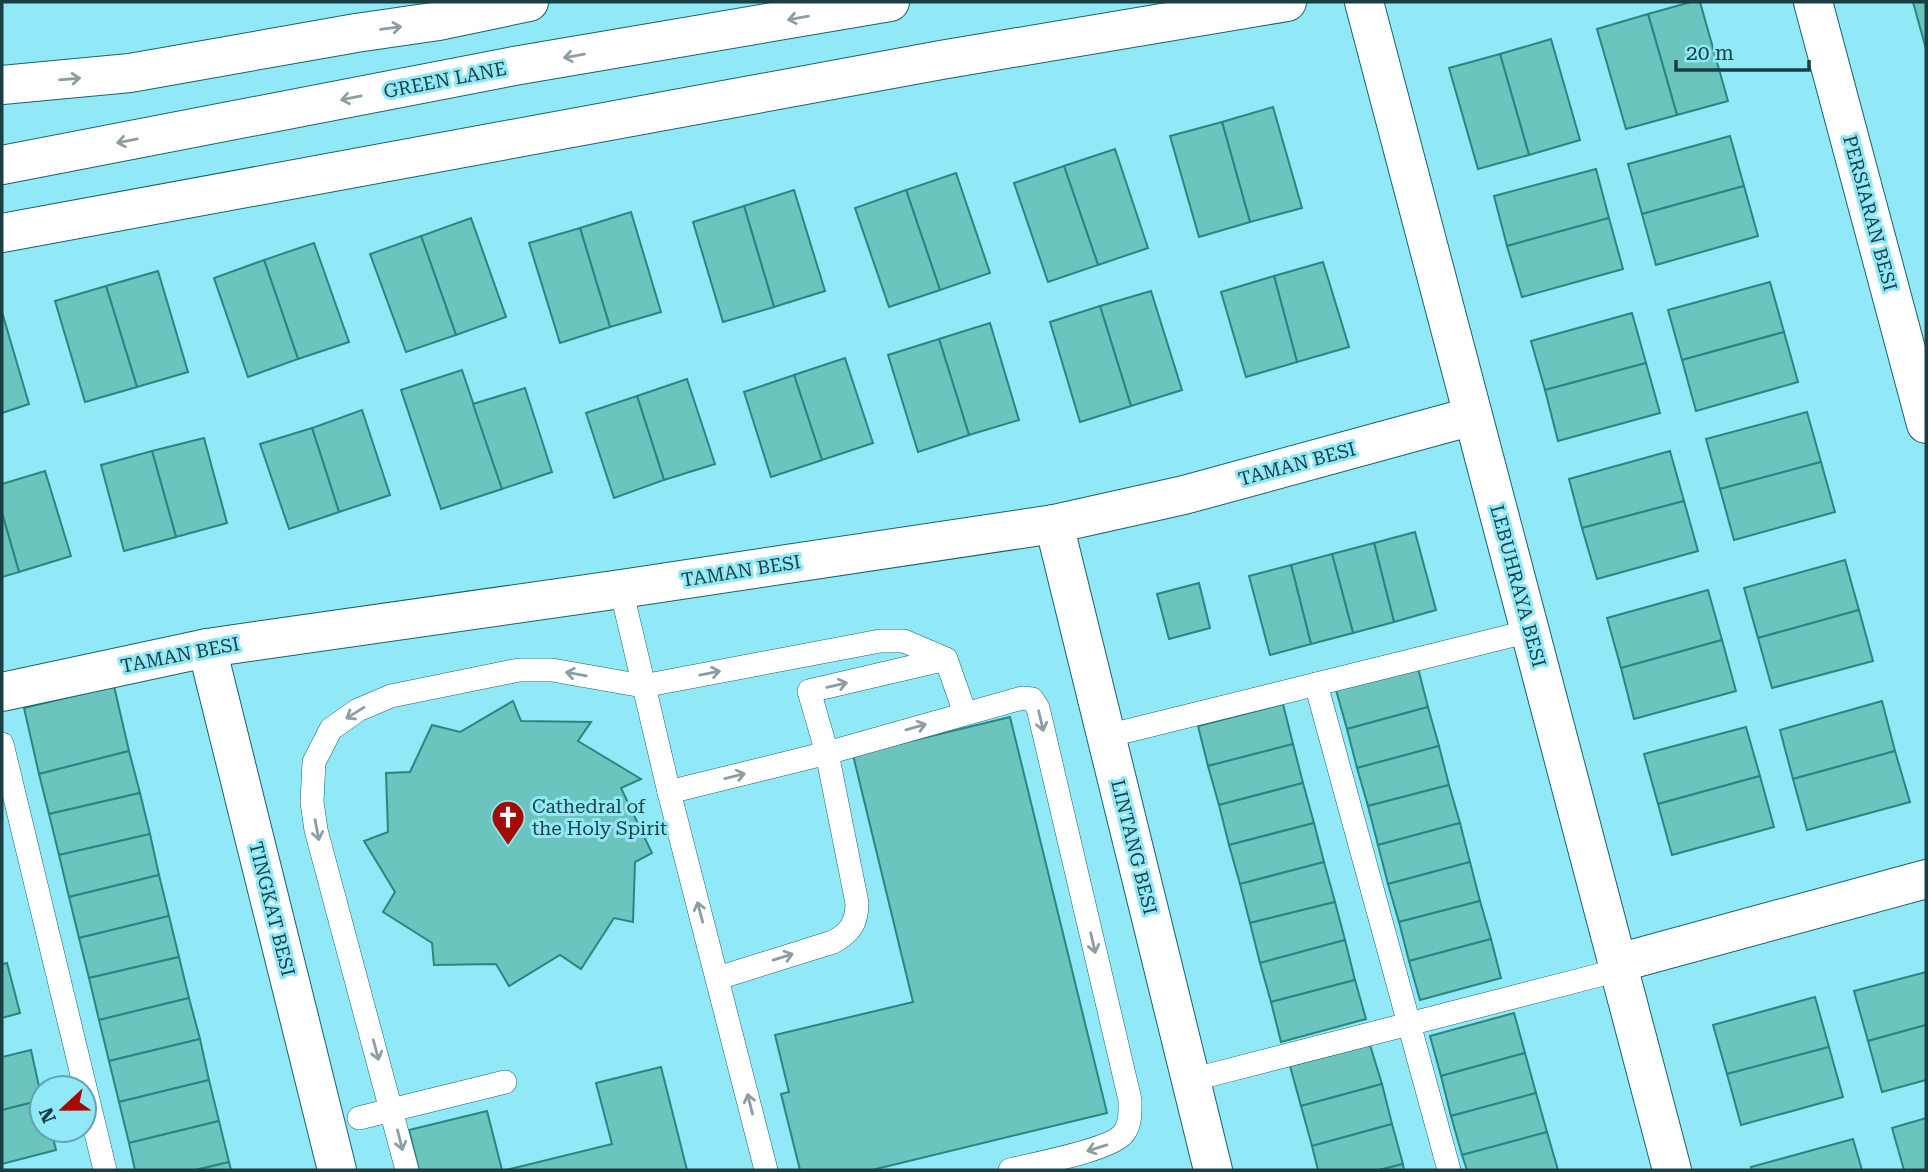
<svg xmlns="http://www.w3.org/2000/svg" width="1928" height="1172" font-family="'Roboto Serif',serif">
<rect width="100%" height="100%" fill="#91e8f7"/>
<g fill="#6bc4bd" stroke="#288782" stroke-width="2">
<polygon points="1691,2 1700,2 1728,101 1677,115 1648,14"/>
<polygon points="1913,2 1926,2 1926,49"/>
<polygon points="1648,14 1677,115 1626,129 1597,29"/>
<polygon points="1551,39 1580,140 1529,155 1500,54"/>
<polygon points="1500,54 1529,155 1478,169 1449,68"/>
<polygon points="1273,107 1302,208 1250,222 1222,122"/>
<polygon points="1222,122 1250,222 1199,237 1170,136"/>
<polygon points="1730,136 1744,186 1642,214 1628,164"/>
<polygon points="1115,149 1148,248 1098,265 1064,166"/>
<polygon points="1064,166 1098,265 1048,282 1014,183"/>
<polygon points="1596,169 1609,218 1507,246 1494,196"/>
<polygon points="956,173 990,273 940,290 906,190"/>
<polygon points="1744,186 1758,236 1656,265 1642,214"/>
<polygon points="794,190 825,291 774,307 744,206"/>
<polygon points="906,190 940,290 889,307 855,208"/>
<polygon points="744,206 774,307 723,322 693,222"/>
<polygon points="631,212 661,312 610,327 580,228"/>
<polygon points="471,218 506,317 456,335 421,236"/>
<polygon points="1609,218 1623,269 1522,297 1507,246"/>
<polygon points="580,228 610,327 560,343 529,243"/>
<polygon points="421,236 456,335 406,352 370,254"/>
<polygon points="314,243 349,342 298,359 264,260"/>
<polygon points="264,260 298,359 248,377 214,278"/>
<polygon points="1323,262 1349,347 1297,362 1274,276"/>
<polygon points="158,271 188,372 137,387 106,286"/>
<polygon points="1274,276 1297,362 1246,377 1221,292"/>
<polygon points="1770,282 1784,332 1682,360 1668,310"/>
<polygon points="106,286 137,387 85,402 55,301"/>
<polygon points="1151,291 1182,390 1131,406 1100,306"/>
<polygon points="1100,306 1131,406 1080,422 1050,322"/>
<polygon points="2,312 29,404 2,413"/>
<polygon points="1632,313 1646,363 1545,390 1531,341"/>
<polygon points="990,323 1019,420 969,435 939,339"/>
<polygon points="1784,332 1798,382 1696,411 1682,360"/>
<polygon points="939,339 969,435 918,452 888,355"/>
<polygon points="845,358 873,443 822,460 794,375"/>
<polygon points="1646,363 1660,413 1558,441 1545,390"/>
<polygon points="462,370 502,489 441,509 401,390"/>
<polygon points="794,375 822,460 771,477 744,392"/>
<polygon points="687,379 715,464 664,480 637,396"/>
<polygon points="525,388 552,472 502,489 473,404"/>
<polygon points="637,396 664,480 614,498 586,413"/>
<polygon points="362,410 390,495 339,512 312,428"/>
<polygon points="1807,412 1821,462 1720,489 1706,439"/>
<polygon points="312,428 339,512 289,529 260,444"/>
<polygon points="204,438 227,523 176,537 152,451"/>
<polygon points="152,451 176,537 124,551 101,465"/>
<polygon points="1670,451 1684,501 1582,528 1569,479"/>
<polygon points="1821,462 1835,512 1734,540 1720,489"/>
<polygon points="45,471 71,556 19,572 2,513 2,484"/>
<polygon points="1684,501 1698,551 1597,579 1582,528"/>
<polygon points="2,513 19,572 2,577"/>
<polygon points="1415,532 1436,610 1394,622 1374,543"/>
<polygon points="1374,543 1394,622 1353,633 1332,554"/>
<polygon points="1332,554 1353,633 1311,644 1291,565"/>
<polygon points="1845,560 1859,610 1758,638 1744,588"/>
<polygon points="1291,565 1311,644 1270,655 1249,576"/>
<polygon points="1199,583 1210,628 1169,639 1157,594"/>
<polygon points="1708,590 1722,640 1621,668 1607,618"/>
<polygon points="1859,610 1873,661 1772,688 1758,638"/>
<polygon points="1722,640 1736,691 1634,719 1621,668"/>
<polygon points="1418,668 1428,707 1347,729 1336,690"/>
<polygon points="114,686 129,751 39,774 24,708"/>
<polygon points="513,701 521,721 591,722 578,741 641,779 621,788 652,853 635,862 633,922 614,918 581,969 560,955 509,986 496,964 434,965 432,943 383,912 395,892 364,841 388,832 386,773 410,772 432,725 460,732"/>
<polygon points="1882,701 1895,751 1793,779 1780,730"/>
<polygon points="1283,704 1293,744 1208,766 1198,726"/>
<polygon points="1428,707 1439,746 1357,768 1347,729"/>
<polygon points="1010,717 1107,1113 872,1170 800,1170 781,1094 789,1092 775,1035 913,1002 853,755"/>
<polygon points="1746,727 1760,776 1658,804 1644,754"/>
<polygon points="1293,744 1303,783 1219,805 1208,766"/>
<polygon points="1439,746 1449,785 1368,806 1357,768"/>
<polygon points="129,751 140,793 49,814 39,774"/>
<polygon points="1895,751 1910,802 1807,830 1793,779"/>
<polygon points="1760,776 1774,827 1672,855 1658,804"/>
<polygon points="1303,783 1314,823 1229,845 1219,805"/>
<polygon points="1449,785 1460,823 1378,845 1368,806"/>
<polygon points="140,793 150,834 59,855 49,814"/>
<polygon points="1314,823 1324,862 1240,884 1229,845"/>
<polygon points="1460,823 1470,862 1388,884 1378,845"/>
<polygon points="150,834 159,875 69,897 59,855"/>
<polygon points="1324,862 1335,902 1250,923 1240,884"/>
<polygon points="1470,862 1480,901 1399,922 1388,884"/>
<polygon points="159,875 169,916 79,938 69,897"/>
<polygon points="1480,901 1491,939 1409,961 1399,922"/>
<polygon points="1335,902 1345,940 1260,963 1250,923"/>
<polygon points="169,916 179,957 89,978 79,938"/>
<polygon points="1491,939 1501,978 1420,1000 1409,961"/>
<polygon points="1345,940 1355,980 1271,1002 1260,963"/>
<polygon points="179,957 189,998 99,1020 89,978"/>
<polygon points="7,963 20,1013 2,1018 2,964"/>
<polygon points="1926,972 1926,1025 1868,1041 1854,991"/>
<polygon points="1355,980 1366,1019 1281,1042 1271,1002"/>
<polygon points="1815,997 1829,1047 1727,1074 1713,1025"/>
<polygon points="189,998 200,1039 109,1061 99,1020"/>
<polygon points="1514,1013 1525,1053 1441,1076 1430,1036"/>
<polygon points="1926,1025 1926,1080 1882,1092 1868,1041"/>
<polygon points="200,1039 209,1080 119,1102 109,1061"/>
<polygon points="1370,1045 1382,1084 1301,1106 1290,1066"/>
<polygon points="1829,1047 1843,1097 1741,1125 1727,1074"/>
<polygon points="31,1050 42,1100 2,1110 2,1057"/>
<polygon points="1525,1053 1536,1093 1451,1116 1441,1076"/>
<polygon points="661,1067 687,1170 506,1170 612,1144 596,1083"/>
<polygon points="209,1080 219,1121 129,1143 119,1102"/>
<polygon points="1382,1084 1392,1124 1312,1146 1301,1106"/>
<polygon points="1536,1093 1547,1132 1462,1155 1451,1116"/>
<polygon points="42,1100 42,1130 51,1130 56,1150 2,1164 2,1110"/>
<polygon points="487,1111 502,1170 419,1170 409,1130"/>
<polygon points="1926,1118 1926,1170 1904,1170 1892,1128"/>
<polygon points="219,1121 229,1162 196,1170 135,1170 129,1143"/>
<polygon points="1392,1124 1403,1164 1379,1170 1318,1170 1312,1146"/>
<polygon points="1547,1132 1558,1170 1467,1170 1462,1155"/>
<polygon points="1853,1139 1862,1170 1752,1170 1751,1167"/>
<polygon points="229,1162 231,1170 196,1170"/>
<polygon points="1403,1164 1404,1170 1379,1170"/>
</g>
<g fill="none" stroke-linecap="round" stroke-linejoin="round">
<defs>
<g id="lane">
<polyline points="621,589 669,792 766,1170"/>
<polyline points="1316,684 1449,1170"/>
<polyline points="1107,736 1530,631"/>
<polyline points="2,744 105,1170"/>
<path d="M669 792 827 753 1022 698 1032 699 1038 708 1130 1100C1130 1111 1131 1123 1124 1133 1112 1150 1033 1164 1010 1170"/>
<path d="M718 978 833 942C850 933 857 923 857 903L827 753 809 691 946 659"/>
<polyline points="1191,1080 1619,970"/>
<polyline points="359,1118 505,1082"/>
<polyline points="407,1170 316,830 312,802 314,762 331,729 358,710 391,696 519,670 552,670 643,686 880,641 904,641 946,659 965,713"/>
</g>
<g id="street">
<polyline points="1364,2 1672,1170"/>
<polyline points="1813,2 1926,424"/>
<polyline points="2,233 941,60 1287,2"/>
<polyline points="1054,524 1213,1170"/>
<polyline points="207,648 337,1170"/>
<polyline points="2,692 207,648 621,589 1054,524 1184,495 1473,416"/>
<polyline points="1618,963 1926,879"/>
</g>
<g id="highway">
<polyline points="2,85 130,73 356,33 439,21 529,2"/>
<polyline points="2,165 514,66 890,2"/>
</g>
</defs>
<use href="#lane" stroke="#1c616c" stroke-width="24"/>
<use href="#street" stroke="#1c616c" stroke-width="40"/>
<use href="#highway" stroke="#1c616c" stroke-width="40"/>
<use href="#lane" stroke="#fff" stroke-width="23"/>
<use href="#street" stroke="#fff" stroke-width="38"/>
<use href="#highway" stroke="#fff" stroke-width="38"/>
</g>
<defs><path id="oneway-shaft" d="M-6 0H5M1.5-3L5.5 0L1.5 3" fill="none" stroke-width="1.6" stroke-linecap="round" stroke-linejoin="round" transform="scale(1.75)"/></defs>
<g stroke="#8c9ea2">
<use href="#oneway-shaft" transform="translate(798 18) rotate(170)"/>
<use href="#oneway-shaft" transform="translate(391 28) rotate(-8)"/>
<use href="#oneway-shaft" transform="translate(574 56) rotate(170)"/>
<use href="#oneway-shaft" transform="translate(70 79) rotate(-5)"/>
<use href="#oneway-shaft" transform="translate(351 98) rotate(169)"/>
<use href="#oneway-shaft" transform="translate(127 141) rotate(169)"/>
<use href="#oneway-shaft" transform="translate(710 673) rotate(-11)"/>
<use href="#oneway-shaft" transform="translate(576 674) rotate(-170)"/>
<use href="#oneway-shaft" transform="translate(837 685) rotate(-13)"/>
<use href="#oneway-shaft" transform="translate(355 713) rotate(148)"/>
<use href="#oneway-shaft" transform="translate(1041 721) rotate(77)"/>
<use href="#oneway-shaft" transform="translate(916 727) rotate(-16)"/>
<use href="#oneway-shaft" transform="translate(735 776) rotate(-14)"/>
<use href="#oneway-shaft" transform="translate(317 830) rotate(79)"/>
<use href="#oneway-shaft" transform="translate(700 912) rotate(-105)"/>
<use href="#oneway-shaft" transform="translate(1093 943) rotate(77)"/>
<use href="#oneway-shaft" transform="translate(783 957) rotate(-17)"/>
<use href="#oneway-shaft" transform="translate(376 1050) rotate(75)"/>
<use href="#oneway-shaft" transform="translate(750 1104) rotate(-104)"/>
<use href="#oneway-shaft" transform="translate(400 1140) rotate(76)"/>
<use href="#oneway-shaft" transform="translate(1097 1148) rotate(163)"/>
</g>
<defs>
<symbol id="church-pin" viewBox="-11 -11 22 30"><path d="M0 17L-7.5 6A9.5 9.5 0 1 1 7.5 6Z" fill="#a30c04" stroke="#91e8f7"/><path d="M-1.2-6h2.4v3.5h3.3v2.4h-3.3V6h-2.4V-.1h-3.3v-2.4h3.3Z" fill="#fff"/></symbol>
</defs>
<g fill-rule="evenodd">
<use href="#church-pin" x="489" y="798" width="38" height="52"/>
</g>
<g text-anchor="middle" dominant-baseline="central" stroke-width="6" stroke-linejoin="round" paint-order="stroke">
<g font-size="19" fill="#193e44" stroke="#91e8f7">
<text transform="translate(445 80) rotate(-11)">GREEN LANE</text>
<text transform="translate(1870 213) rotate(75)">PERSIARAN BESI</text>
<text transform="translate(1297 464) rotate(-15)">TAMAN BESI</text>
<text transform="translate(741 571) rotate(-9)">TAMAN BESI</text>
<text transform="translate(1518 586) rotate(75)">LEBUHRAYA BESI</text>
<text transform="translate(180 655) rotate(-11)">TAMAN BESI</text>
<text transform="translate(1134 847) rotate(76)">LINTANG BESI</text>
<text transform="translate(272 909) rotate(76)">TINGKAT BESI</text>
</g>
<g font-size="19" fill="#193e44" stroke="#91e8f7" text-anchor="start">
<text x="532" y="806">Cathedral of<tspan x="532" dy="22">the Holy Spirit</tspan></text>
</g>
</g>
<rect width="1928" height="1172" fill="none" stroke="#193e44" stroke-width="7"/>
<g transform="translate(63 1109) rotate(248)"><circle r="33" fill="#91e8f7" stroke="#61a4af" stroke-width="2"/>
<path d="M0-5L12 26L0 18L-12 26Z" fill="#a30c04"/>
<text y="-10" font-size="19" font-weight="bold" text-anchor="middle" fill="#193e44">N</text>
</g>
<path d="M1676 60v10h133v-10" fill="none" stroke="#193e44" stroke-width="3.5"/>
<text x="1686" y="60" font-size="21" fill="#193e44" stroke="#91e8f7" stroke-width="5" paint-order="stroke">20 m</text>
</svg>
